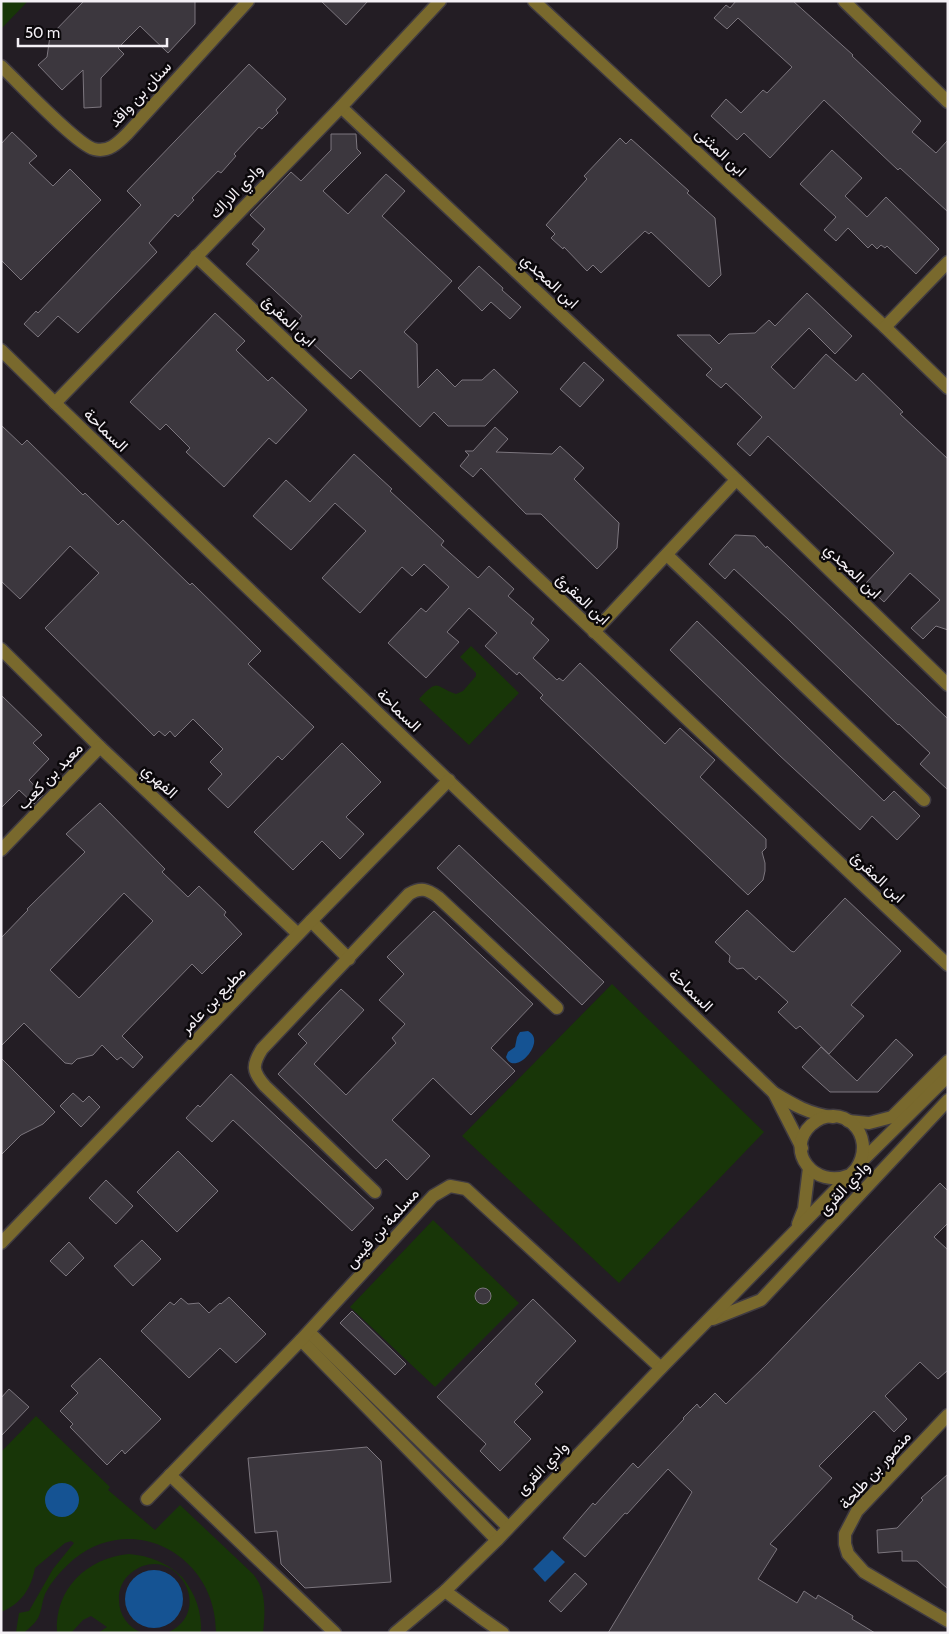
<svg xmlns="http://www.w3.org/2000/svg" width="949" height="1634" font-family="Cabin,Vazirmatn,sans-serif">
<rect width="100%" height="100%" fill="#231d24"/>
<g fill="#183608">
<polygon points="1,1 28,1 2,28"/>
<path d="M471 646 519 693 469 745 419 699C440 677 434 687 456 694L463 691 476 676V673L460 657Z"/>
<polygon points="612,984 764,1132 619,1283 462,1136"/>
<polygon points="433,1220 519,1303 435,1387 350,1307"/>
<path d="M36 1416 110 1487 108 1490 155 1530 180 1505 253 1574C267 1590 265 1613 263 1633H216C217 1557 135 1510 74 1559 63 1569 52 1580 45 1594 42 1601 42 1609 39 1616 36 1623 29 1628 24 1633L16 1632 19 1613 29 1611 53 1569 74 1543 71 1541 65 1543 35 1568C31 1589 21 1604 1 1612V1452Z"/>
<path d="M129 1554C150 1556 166 1562 182 1577 195 1593 202 1611 201 1633H167C218 1611 173 1539 131 1573 123 1579 118 1590 119 1600 119 1615 128 1627 142 1633H98L107 1627 91 1616 83 1620 71 1633H57C54 1589 87 1558 129 1554Z"/>
</g>
<g fill="#155393">
<path d="M528 1031C548 1041 514 1078 506 1057L508 1052 515 1047 517 1037 520 1032Z"/>
<circle cx="62" cy="1500" r="17"/>
<polygon points="552,1550 565,1562 545,1582 533,1569"/>
<circle cx="154" cy="1599" r="29"/>
</g>
<g fill="#3c373e" stroke="#7c767e" fill-rule="evenodd">
<polygon points="84,1 195,1 195,24 168,53 140,26 118,48 124,54 101,78 101,107 84,108 83,70 62,90 38,65 47,57 50,36"/>
<polygon points="321,1 368,1 346,25"/>
<polygon points="736,1 793,1 853,55 852,56 921,121 912,132 936,153 948,140 948,212 900,168 898,170 824,100 770,158 744,133 737,140 711,116 726,99 741,113 763,90 767,93 792,67 738,18 727,29 714,18 726,5 730,8"/>
<polygon points="249,64 286,99 276,110 278,113 262,129 259,127 234,154 236,156 221,173 218,171 192,198 194,200 178,217 175,214 149,243 157,252 78,333 58,316 38,337 24,324 36,311 38,313 141,205 127,191"/>
<polygon points="12,132 37,156 29,163 53,186 70,169 101,200 21,280 1,260 1,144"/>
<polygon points="331,134 356,134 357,149 361,153 323,191 348,214 386,174 405,191 382,216 452,281 404,332 417,344 418,388 437,369 455,387 462,380 482,380 494,369 518,392 485,426 448,426 434,412 420,427 360,370 351,379 294,326 302,316 246,264 259,250 252,244 265,229 250,215 291,172 301,181 331,150"/>
<polygon points="620,138 626,144 631,139 689,191 687,193 715,218 721,275 709,287 651,232 649,234 645,231 601,273 593,265 587,271 564,247 563,249 551,238 555,234 546,225 587,179 584,176"/>
<polygon points="832,150 862,178 845,196 867,217 886,197 939,249 916,274 887,246 885,248 881,245 877,249 872,244 868,248 848,228 836,241 824,230 836,217 800,184"/>
<polygon points="479,266 503,288 502,290 521,307 510,319 491,302 482,311 458,288"/>
<polygon points="807,293 852,336 835,354 809,328 771,367 794,389 826,354 856,381 863,373 903,412 900,414 948,459 948,630 936,626 923,639 911,628 940,600 910,573 884,602 865,584 894,553 768,436 750,456 737,444 762,417 726,383 721,388 706,375 712,369 677,335 710,335 719,344 729,334 755,333 769,320 775,326"/>
<polygon points="215,313 245,341 236,350 268,381 272,377 307,410 276,444 269,438 224,487 186,452 190,448 166,424 160,430 130,402"/>
<polygon points="584,362 604,380 580,407 560,389"/>
<polygon points="1,425 22,445 27,440 83,495 85,493 118,525 123,520 190,585 192,583 261,651 248,664 314,727 282,760 278,756 228,808 208,789 222,774 210,762 223,749 193,719 175,737 170,731 165,736 159,731 154,736 45,628 99,573 70,546 20,599 1,581"/>
<polygon points="495,427 508,439 496,452 552,454 560,446 584,468 574,479 619,523 617,548 597,569 541,514 526,514 481,468 473,477 460,466 469,455 465,451 473,451"/>
<polygon points="354,454 392,489 390,491 444,541 441,545 478,578 489,566 514,589 508,596 534,619 531,623 549,640 533,658 557,680 559,678 563,681 580,663 665,744 680,728 715,760 700,777 766,839 766,848 762,852 765,863 765,871 763,880 748,895 540,698 543,695 519,672 517,675 485,646 497,633 469,608 447,632 459,642 426,678 388,643 421,608 426,612 449,587 424,564 412,576 402,567 360,613 322,578 366,531 335,503 291,550 253,516 286,480 310,502"/>
<polygon points="735,535 755,536 766,548 767,546 948,719 948,790 920,764 930,753 899,724 898,725 789,620 734,569 725,579 709,564"/>
<polygon points="697,621 884,801 894,791 920,816 897,840 872,816 860,830 779,755 670,650"/>
<polygon points="1,695 42,735 33,743 49,759 29,780 43,795 34,804 19,790 1,808"/>
<polygon points="342,743 381,782 346,817 364,834 340,859 322,841 293,870 254,832"/>
<path d="M100 803 165 869 162 872 188 897 199 886 226 912 224 915 242 934 202 974 192 964 122 1036 143 1057 133 1068 121 1057 117 1060 102 1045 93 1055 77 1059 72 1064 65 1063 24 1023 1 1046V938L28 910 27 909 85 852 66 834ZM124 893 153 921 79 998 50 970Z"/>
<polygon points="459,845 604,982 582,1005 437,868"/>
<polygon points="845,898 901,951 851,1005 864,1016 829,1054 800,1026 796,1029 778,1012 788,1002 759,976 756,980 743,968 737,969 729,962 730,956 715,942 747,910 791,951 794,952"/>
<polygon points="434,911 533,1004 491,1048 515,1071 471,1115 433,1078 392,1120 430,1156 407,1180 386,1159 376,1169 278,1074 307,1043 298,1034 341,989 364,1010 314,1064 346,1095 396,1043 392,1038 405,1024 379,1000 404,974 387,957"/>
<polygon points="896,1039 913,1055 878,1092 830,1092 802,1067 821,1047 857,1081"/>
<polygon points="1,1058 55,1112 43,1124 21,1135 1,1155"/>
<polygon points="231,1074 374,1208 352,1231 233,1120 212,1142 186,1118 198,1105 200,1107"/>
<polygon points="73,1093 83,1102 89,1096 100,1107 81,1127 60,1106"/>
<polygon points="178,1151 218,1191 177,1232 137,1192"/>
<polygon points="106,1180 133,1206 116,1224 89,1198"/>
<polygon points="940,1183 948,1191 948,1223 934,1237 948,1250 948,1370 938,1379 920,1362 885,1396 907,1419 894,1432 874,1411 819,1466 832,1478 770,1544 777,1549 758,1579 797,1603 804,1591 816,1599 818,1595 853,1616 852,1619 875,1633 608,1633 663,1542 692,1492 668,1469 627,1514 625,1513 585,1557 563,1538 593,1503 595,1505 633,1463 638,1468 684,1419 683,1418 697,1404 700,1408 715,1393 726,1404 766,1365"/>
<polygon points="142,1240 161,1259 133,1286 114,1266"/>
<polygon points="69,1242 84,1258 66,1276 50,1261"/>
<circle cx="483" cy="1296" r="8"/>
<polygon points="229,1297 266,1334 236,1363 220,1348 189,1378 141,1331 170,1302 174,1305 181,1298 188,1304 199,1303 209,1313 220,1303 221,1304"/>
<polygon points="533,1299 576,1341 535,1384 543,1392 514,1422 531,1439 500,1471 480,1451 486,1444 437,1397"/>
<polygon points="352,1311 406,1364 395,1375 340,1323"/>
<polygon points="100,1358 161,1419 125,1454 122,1450 107,1465 70,1427 73,1424 60,1411 78,1393 71,1386"/>
<polygon points="9,1389 29,1407 1,1436 1,1398"/>
<polygon points="367,1447 381,1461 391,1582 305,1588 281,1564 277,1531 255,1533 248,1458"/>
<polygon points="948,1474 948,1589 917,1561 902,1561 902,1551 878,1553 877,1530 897,1528 923,1500 921,1498"/>
<polygon points="575,1573 587,1584 561,1612 549,1601"/>
</g>
<g fill="none" stroke-linecap="round" stroke-linejoin="round">
<defs>
<g id="minor">
<polyline points="534,1 885,327 948,388"/>
<polyline points="844,1 948,102"/>
<path d="M1 66C18 82 77 145 94 149 108 153 118 143 127 134L248 1"/>
<polyline points="341,107 713,457 948,685"/>
<polyline points="196,256 948,965"/>
<polyline points="885,327 948,262"/>
<path d="M1 350 55 403 774 1093C794 1105 809 1114 833 1117"/>
<polyline points="55,403 341,107 440,1"/>
<polyline points="667,555 924,800"/>
<polyline points="594,632 736,480"/>
<polyline points="1,649 100,747 298,934"/>
<polyline points="1,850 100,747"/>
<polyline points="311,921 349,959"/>
<polyline points="774,1093 802,1148"/>
<polyline points="848,1121 869,1123 892,1117 948,1061"/>
<polyline points="861,1162 948,1076"/>
<path d="M375 1192 265 1086C252 1071 252 1065 262 1049L409 894C421 887 427 889 438 897L557 1008"/>
<polyline points="798,1224 804,1209 809,1168"/>
<polyline points="1,1243 311,921 449,780"/>
<polyline points="713,1319 761,1300 948,1100"/>
<polyline points="309,1332 508,1527"/>
<polyline points="301,1340 497,1540"/>
<polyline points="948,1415 857,1511 845,1534 845,1544 848,1554 864,1572 948,1621"/>
<polyline points="170,1475 335,1633"/>
<polyline points="147,1499 301,1340 433,1196 450,1186 466,1189 661,1368"/>
<polyline points="445,1591 480,1617 503,1633"/>
<path d="M395 1633 445 1591 497 1540 661 1368 856 1169C879 1134 840 1099 811 1125 784 1150 814 1190 850 1175"/>
</g>
</defs>
<use href="#minor" stroke="#403b41" stroke-width="15"/>
<use href="#minor" stroke="#79692d" stroke-width="12"/>
</g>
<g text-anchor="middle" dominant-baseline="central" stroke-width="5" stroke-linejoin="round" paint-order="stroke">
<g font-size="16" fill="#f4f0f5" stroke="#0b080b">
<text transform="translate(140 94) rotate(-47)">سنان بن واقد</text>
<text transform="translate(721 152) rotate(43)">ابن المثنى</text>
<text transform="translate(236 191) rotate(-46)">وادي الاراك</text>
<text transform="translate(550 281) rotate(43)">ابن المجدي</text>
<text transform="translate(289 321) rotate(43)">ابن المقرئ</text>
<text transform="translate(106 430) rotate(44)">السماحة</text>
<text transform="translate(853 571) rotate(44)">ابن المجدي</text>
<text transform="translate(583 599) rotate(43)">ابن المقرئ</text>
<text transform="translate(399 710) rotate(44)">السماحة</text>
<text transform="translate(50 776) rotate(-46)">معبد بن كعب</text>
<text transform="translate(160 781) rotate(43)">الفهري</text>
<text transform="translate(878 877) rotate(43)">ابن المقرئ</text>
<text transform="translate(691 990) rotate(44)">السماحة</text>
<text transform="translate(213 1000) rotate(-46)">مطيع بن عامر</text>
<text transform="translate(844 1188) rotate(-47)">وادي القرى</text>
<text transform="translate(382 1228) rotate(-48)">مسلمة بن قيس</text>
<text transform="translate(542 1468) rotate(-46)">وادي القرى</text>
<text transform="translate(875 1470) rotate(-48)">منصور بن طلحة</text>
</g>
</g>
<rect width="949" height="1634" fill="none" stroke="#f4f0f5" stroke-width="5"/>
<path d="M18 38v8h149v-8" fill="none" stroke="#f4f0f5" stroke-width="2.5"/>
<text x="25" y="38" font-size="15" fill="#f4f0f5" stroke="#0b080b" stroke-width="4" paint-order="stroke">50 m</text>
</svg>
